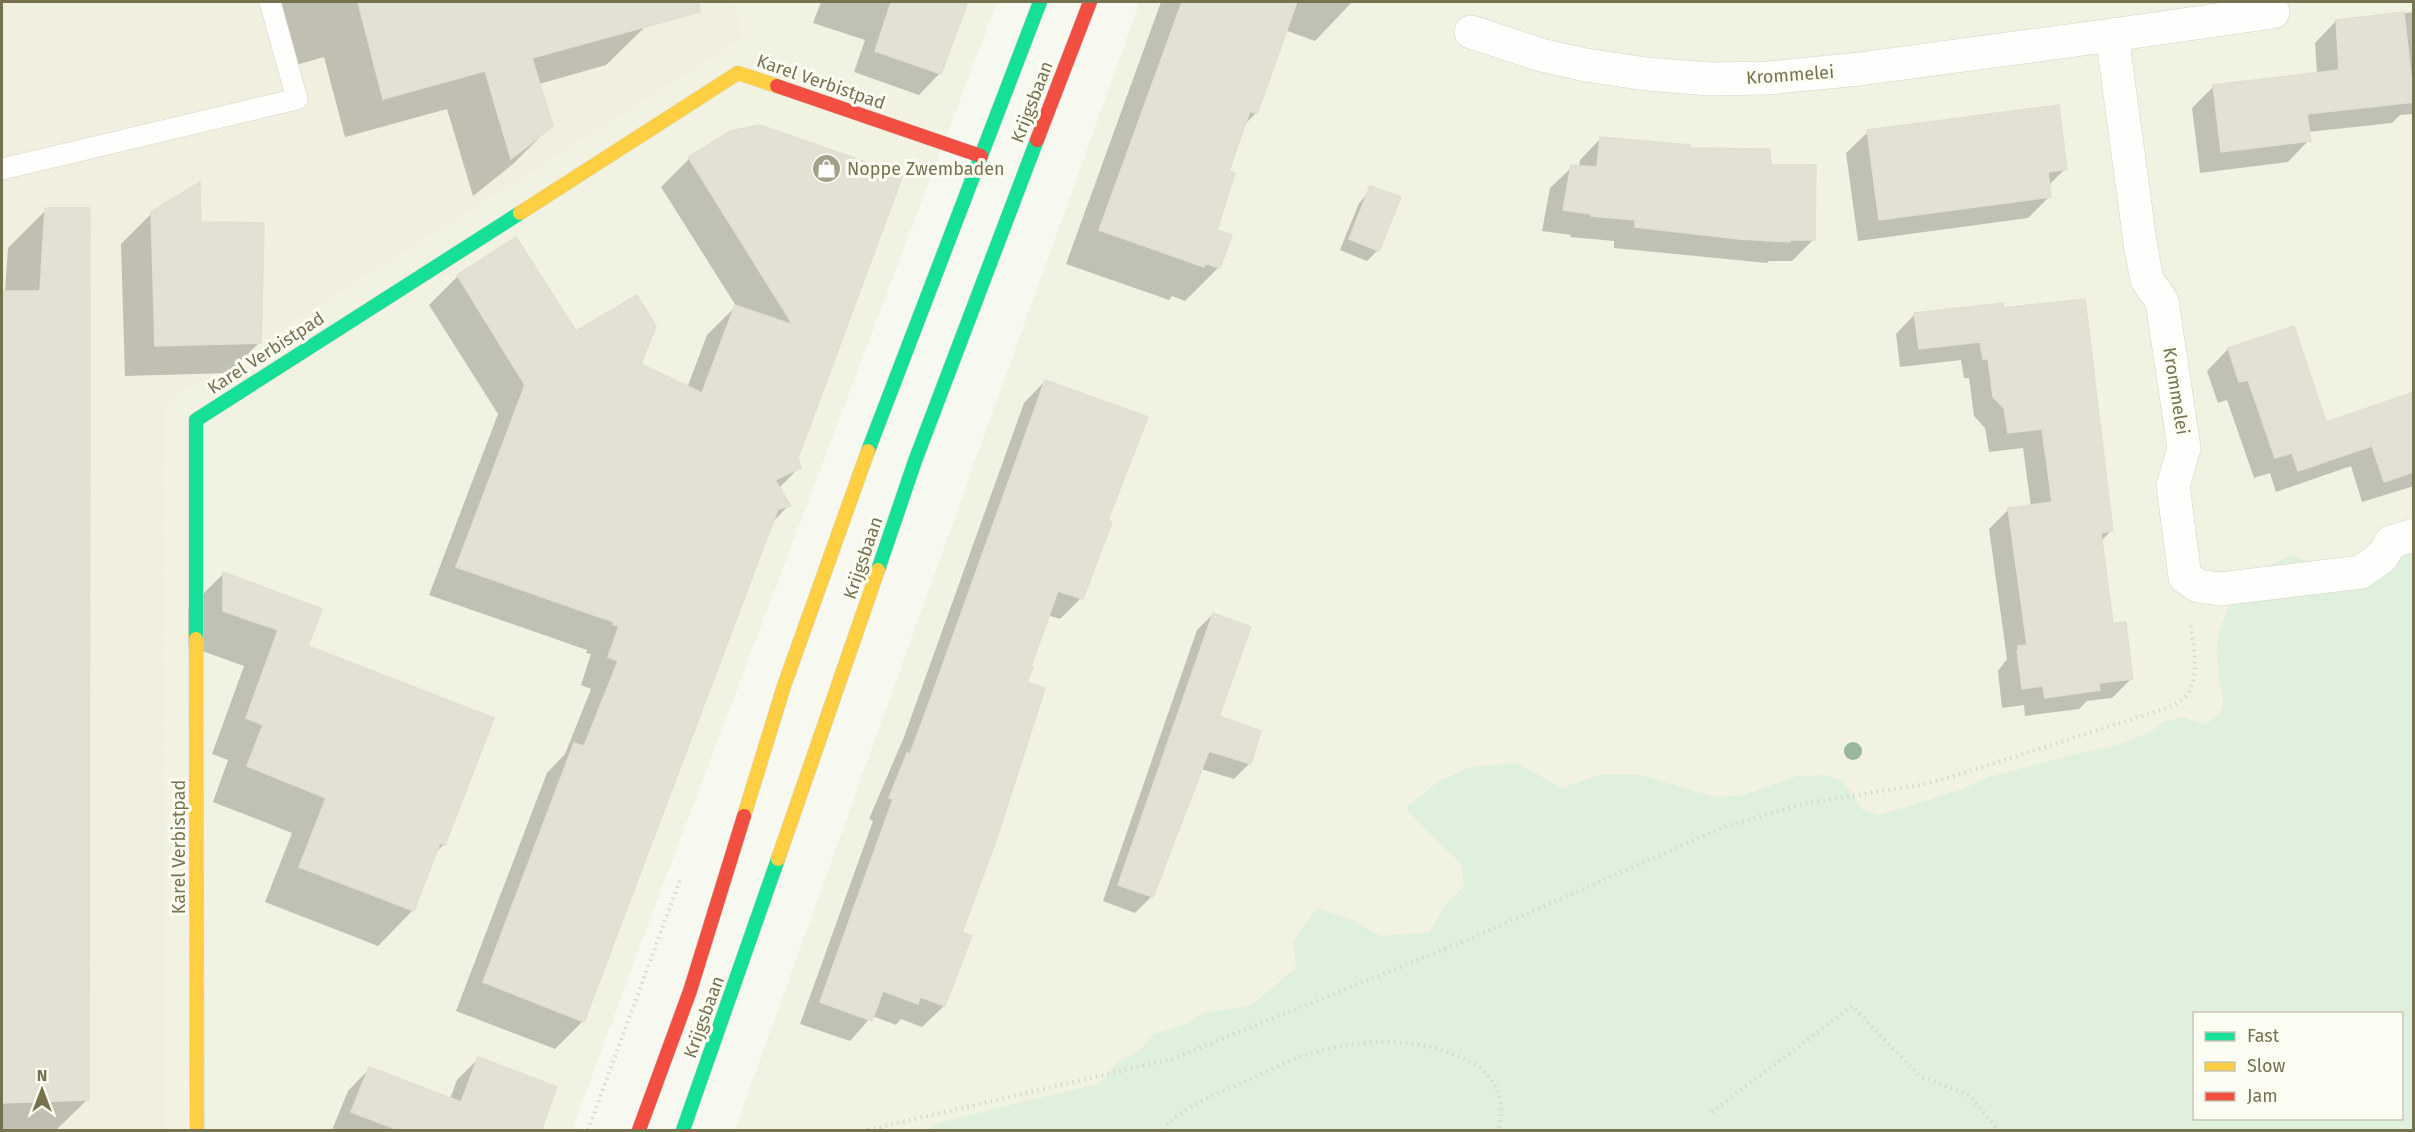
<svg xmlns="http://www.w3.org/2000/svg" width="2415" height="1132" font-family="'Fira Sans',sans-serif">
<rect width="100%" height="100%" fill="#f7f8f0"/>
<g fill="#f1f2e1">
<polygon points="735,2 997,2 637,954 572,1130 166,1130 165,403 742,39"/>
<polygon points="1140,2 2413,2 2413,582 2231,721 1267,1055 965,1130 735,1130"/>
</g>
<polygon fill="#f1efde" points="2,2 735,2 742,39 165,403 166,1130 2,1130"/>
<path fill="#dff0dd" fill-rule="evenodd" d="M2413 545V1130H927L938 1123 1101 1083 1116 1063 1142 1049 1154 1034 1184 1025 1207 1012 1250 1006 1296 968 1293 941 1317 908 1352 920 1380 936 1429 933 1447 903 1464 887 1461 863 1426 830 1406 808 1439 781 1470 767 1516 763 1562 788 1599 775H1640L1715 797 1744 795 1797 776 1824 775 1843 781 1862 809 1878 815 1961 790 1986 778 2076 754 2119 745 2152 731 2161 723 2182 717 2206 724C2212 719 2220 715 2222 708 2225 699 2220 685 2219 675 2218 663 2216 645 2219 633 2229 597 2257 566 2293 555L2346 580ZM2194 1014H2402V1118H2194Z"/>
<g fill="#0003">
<polygon points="280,2 638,2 645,27 606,65 539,84 552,125 513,164 473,196 447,109 345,137 324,57 296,65"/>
<polygon points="821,2 967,2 940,73 919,95 854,72 865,40 813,23"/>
<polygon points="1161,2 1352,2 1315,41 1285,30 1256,113 1244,125 1227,172 1215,231 1219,267 1185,301 1172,296 1169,300 1066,264"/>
<polygon points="2414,12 2414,114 2400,115 2392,123 2308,132 2309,140 2288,162 2200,173 2192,108 2214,86 2317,74 2315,43 2336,21"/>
<polygon points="731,132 901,175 796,458 799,468 778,489 789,505 772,523 583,1021 555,1049 456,1011 547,773 565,754 591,689 581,685 591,654 586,653 587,650 429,595 498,414 429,305 457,277 515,240 576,333 687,388 707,335 736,306 661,187 689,159"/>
<polygon points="1868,132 2066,168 2048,186 2050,196 2028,218 1858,241 1846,153"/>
<polygon points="1601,138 1688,149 1770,166 1813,240 1792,261 1769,261 1767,263 1614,248 1614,241 1570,237 1571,235 1542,231 1550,188 1572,167 1579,167 1580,160"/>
<polygon points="1369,192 1378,250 1367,261 1340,250 1359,203"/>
<polygon points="46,210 87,1100 56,1130 2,1130 2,292 5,292 8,248"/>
<polygon points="152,213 200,224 260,342 229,373 125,376 121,244"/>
<polygon points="2002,310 2111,531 2100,542 2112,625 2132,678 2112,698 2087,701 2079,709 2025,716 2024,705 2002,708 1998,671 2007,659 1989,529 2008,510 2031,507 2023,448 1989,452 1985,428 1974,416 1969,378 1964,378 1961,360 1900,367 1896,334 1915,314"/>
<polygon points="2228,349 2325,424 2414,394 2414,486 2362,502 2351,466 2276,492 2270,473 2254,478 2227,400 2218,403 2207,371"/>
<polygon points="1045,381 1106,521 1081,598 1060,619 1047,615 1029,667 960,933 970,936 944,1006 922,1027 901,1019 896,1025 872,1016 850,1041 800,1024 873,821 869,819 904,737 1024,403"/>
<polygon points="223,574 320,610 306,647 444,844 435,853 413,910 378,946 265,902 292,833 213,802 228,760 212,754 244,666 188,646 188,609"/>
<polygon points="1213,614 1217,717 1250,763 1234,779 1201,769 1151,897 1135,913 1103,901 1197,630"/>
<polygon points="478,1059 540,1130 332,1130 348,1091 369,1069 450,1099 457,1080"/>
</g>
<g fill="#e2e1d4" stroke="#e0e0d2" stroke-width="1.5">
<polygon points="358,2 699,2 700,12 532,58 553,126 511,159 485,71 383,99"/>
<polygon points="891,2 968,2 941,74 875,51"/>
<polygon points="1182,2 1297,2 1257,114 1250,111 1229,171 1235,173 1217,230 1232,235 1220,268 1205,263 1204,267 1099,230"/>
<polygon points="2404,12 2414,102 2307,114 2311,141 2221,152 2213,85 2339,70 2336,20"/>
<polygon points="2059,105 2067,169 2048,172 2051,197 1879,220 1867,130"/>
<polygon points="760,125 903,175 798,458 801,468 775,480 791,506 778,509 584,1022 483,982 574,743 584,746 618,661 608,657 619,626 613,625 614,622 456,567 525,385 457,275 516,237 576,331 637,295 656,326 641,364 702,393 735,305 793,325 688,157 731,131"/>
<polygon points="1600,137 1690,145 1690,148 1770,149 1771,165 1816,165 1815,240 1790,240 1790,242 1739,239 1635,227 1635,220 1591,216 1591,214 1563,210 1571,165 1597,167"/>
<polygon points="200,182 201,222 264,223 261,343 155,346 151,212"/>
<polygon points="1370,186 1401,197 1379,251 1349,239"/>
<polygon points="45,208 90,208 89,1100 2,1103 2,291 40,291"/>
<polygon points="2085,299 2113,531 2101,533 2113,623 2126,622 2133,679 2099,683 2100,690 2045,698 2043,686 2022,689 2017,650 2019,650 2018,646 2027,645 2008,508 2052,502 2042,429 2008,433 2004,408 1993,397 1988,359 1983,359 1980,342 1919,349 1914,313 2003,303 2003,308"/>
<polygon points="2294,326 2326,422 2414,392 2414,472 2384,482 2372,446 2298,471 2292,453 2275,458 2248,380 2239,382 2228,348"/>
<polygon points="1045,380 1148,417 1108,520 1112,522 1083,599 1058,591 1031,666 1033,667 1027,682 1045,688 997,838 962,932 972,936 945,1006 920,997 918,1004 883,991 872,1021 820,1002 893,799 889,798 907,753 910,754 925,714"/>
<polygon points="223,572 322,609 308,646 494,718 445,845 440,843 414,911 299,867 326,798 247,766 263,725 246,718 278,630 223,611"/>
<polygon points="1213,613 1251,627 1219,716 1261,731 1251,764 1209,751 1153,897 1118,885"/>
<polygon points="478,1057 557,1087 541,1131 401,1131 351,1112 369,1067 461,1102"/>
</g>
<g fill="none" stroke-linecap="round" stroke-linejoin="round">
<defs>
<polyline id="lane" points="2,169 297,99 270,2"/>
<g id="street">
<polyline points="2273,12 2112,35 2141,249 2147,280 2162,301 2184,448 2173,486 2185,577 2198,586 2220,589 2361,572 2382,557 2391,542 2414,535"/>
<polyline points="1471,32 1541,55 1586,65 1646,74 1710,79 1768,78 1860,69 2112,35"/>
</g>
<g id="fast">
<polyline points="868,451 1040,2"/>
<polyline points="878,570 915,461 1037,140"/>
<polyline points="196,639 196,420 520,213"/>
<polyline points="683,1130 778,859"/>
</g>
<g id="slow">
<polyline points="520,213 738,73 777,86"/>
<polyline points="196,639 197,1130"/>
<polyline points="744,816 784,686 868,451"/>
<polyline points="778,859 878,570"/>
</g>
<g id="jam">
<polyline points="777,86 981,156"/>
<polyline points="1037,140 1090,2"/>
<polyline points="639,1130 690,991 744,816"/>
</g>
</defs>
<use href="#lane" stroke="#d4d4c9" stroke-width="22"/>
<use href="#street" stroke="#d4d4c9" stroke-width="34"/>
<use href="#fast" stroke="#d5d6cb" stroke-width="15"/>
<use href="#slow" stroke="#d5d6cb" stroke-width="15"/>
<use href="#jam" stroke="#d5d6cb" stroke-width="15"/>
<g stroke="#d8d8cd" stroke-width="4" stroke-dasharray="1.5 4.5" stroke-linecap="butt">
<polyline points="1712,1112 1852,1006 1920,1076 1969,1095 1998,1130"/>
<polyline points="588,1130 681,877"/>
<path d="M868 1130 1172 1059 1465 941 1724 827 1802 804 1919 785 1951 777 2173 706C2178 702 2185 698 2188 694 2200 673 2193 644 2190 622"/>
<path d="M1163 1130C1179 1108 1219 1092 1244 1082 1268 1071 1294 1057 1320 1051 1371 1037 1428 1038 1474 1064 1498 1078 1506 1105 1498 1130"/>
</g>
<use href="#lane" stroke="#fefefd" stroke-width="21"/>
<use href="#street" stroke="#fefefd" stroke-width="33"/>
<use href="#fast" stroke="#16e098" stroke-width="14"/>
<use href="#slow" stroke="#ffcf43" stroke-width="14"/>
<use href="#jam" stroke="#f24e42" stroke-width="14"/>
</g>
<circle fill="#98b79c" cx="1853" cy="751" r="9"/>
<defs>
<symbol id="shop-disc" viewBox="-11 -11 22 22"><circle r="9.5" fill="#a3a188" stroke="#fdfef3"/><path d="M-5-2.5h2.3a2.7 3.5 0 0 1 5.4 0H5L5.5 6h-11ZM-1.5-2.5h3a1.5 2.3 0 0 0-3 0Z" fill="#fff"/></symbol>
</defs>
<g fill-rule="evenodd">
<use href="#shop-disc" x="810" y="152" width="33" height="33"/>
</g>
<g text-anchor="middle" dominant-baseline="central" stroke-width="6" stroke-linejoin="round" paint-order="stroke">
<g font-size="18" fill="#767250" stroke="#fdfef3">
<text transform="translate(1790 75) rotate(-4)">Krommelei</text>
<text transform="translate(821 82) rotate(19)">Karel Verbistpad</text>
<text transform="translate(1032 102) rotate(-69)">Krijgsbaan</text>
<text transform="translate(266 353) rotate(-33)">Karel Verbistpad</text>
<text transform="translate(2176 391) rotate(81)">Krommelei</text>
<text transform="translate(863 558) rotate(-71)">Krijgsbaan</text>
<text transform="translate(179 847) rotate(-90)">Karel Verbistpad</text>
<text transform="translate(704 1017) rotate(-70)">Krijgsbaan</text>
</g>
<g font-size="18" fill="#767250" stroke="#fdfef3" text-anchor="start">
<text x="847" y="169">Noppe Zwembaden</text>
</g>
</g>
<rect width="2415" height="1132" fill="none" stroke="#767250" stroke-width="6"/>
<rect x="2193" y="1012" width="210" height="108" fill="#fdfef3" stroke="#c7c6b2" stroke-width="1.5"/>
<rect x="2205" y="1032" width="30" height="9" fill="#16e098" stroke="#c7c6b2" stroke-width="1.5"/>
<text x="2247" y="1042" font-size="18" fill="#767250">Fast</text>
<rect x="2205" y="1062" width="30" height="9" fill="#ffcf43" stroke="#c7c6b2" stroke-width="1.5"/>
<text x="2247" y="1072" font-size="18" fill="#767250">Slow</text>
<rect x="2205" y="1092" width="30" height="9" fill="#f24e42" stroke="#c7c6b2" stroke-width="1.5"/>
<text x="2247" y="1102" font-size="18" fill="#767250">Jam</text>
<g transform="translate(42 1090)" stroke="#fdfef3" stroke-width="4.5" paint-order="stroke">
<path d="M0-4.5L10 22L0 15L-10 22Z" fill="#767250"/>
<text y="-9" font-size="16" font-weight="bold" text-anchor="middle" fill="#767250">N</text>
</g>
</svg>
